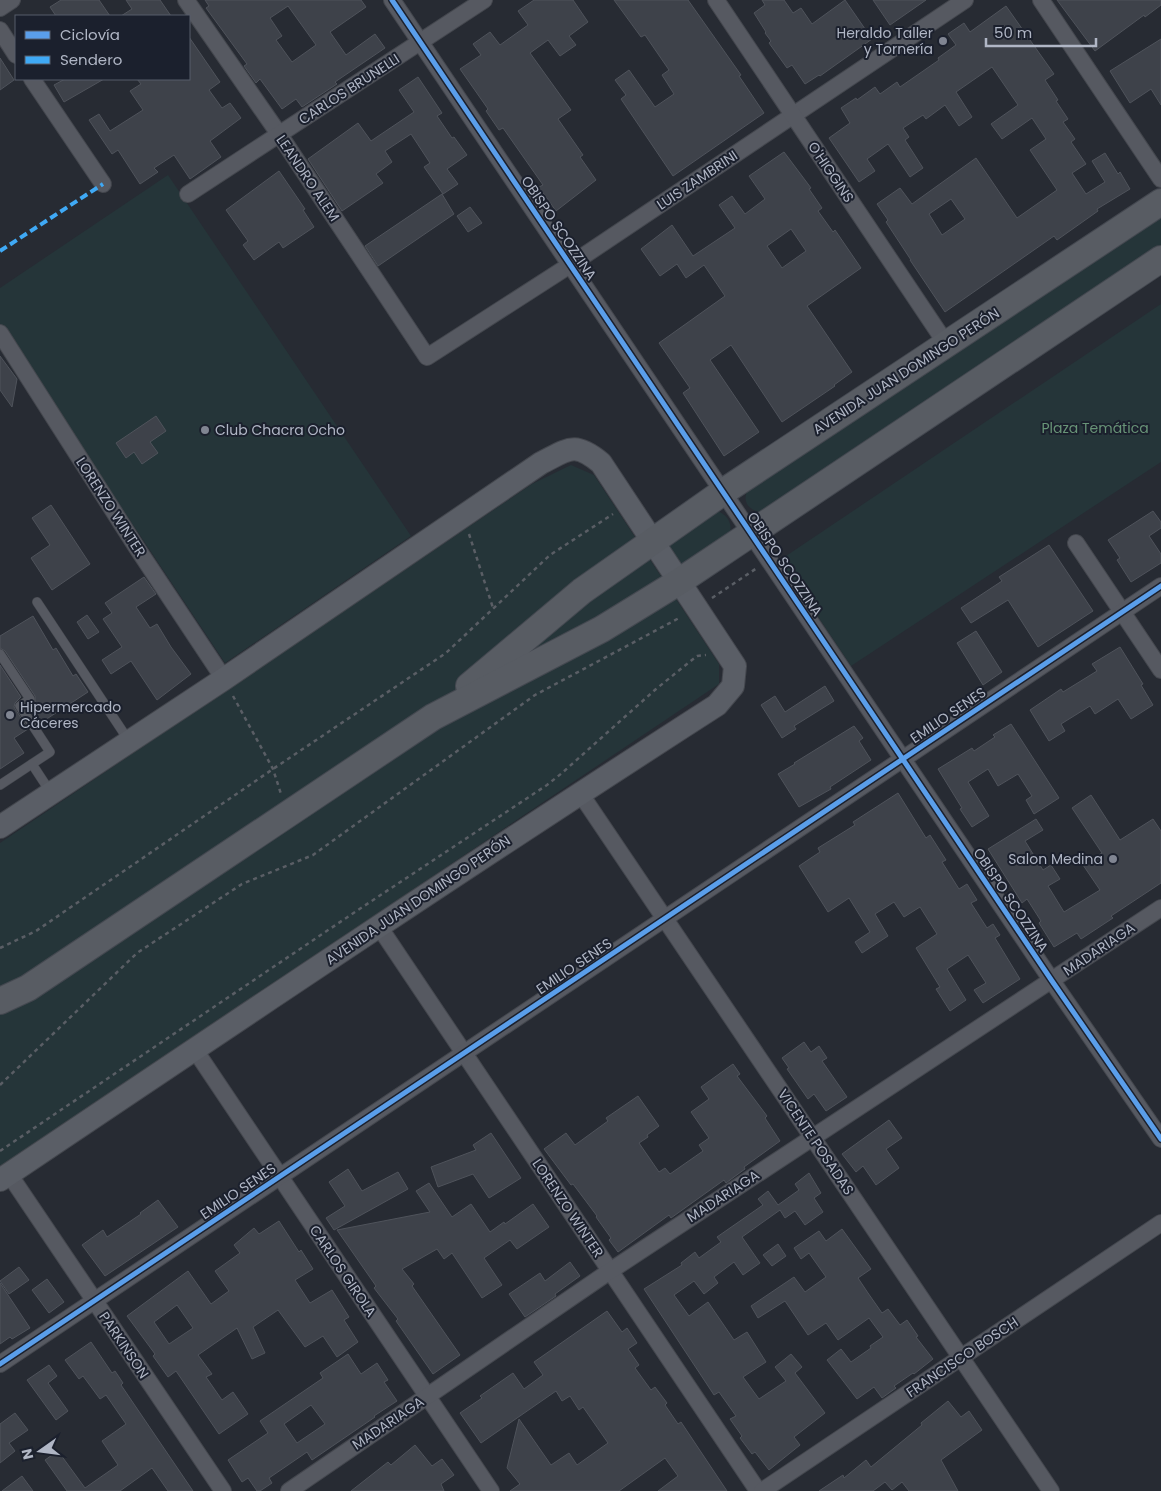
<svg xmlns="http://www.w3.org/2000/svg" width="1161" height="1491" font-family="Poppins,sans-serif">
<rect width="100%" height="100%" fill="#272b33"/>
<g fill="#253539">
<polygon points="168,175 411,536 225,663 0,325 0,288"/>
<path d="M1161 217V246L764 512C750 512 741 503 748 489Z"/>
<polygon points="1161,304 1161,462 851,666 780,560"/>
<polygon points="571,465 594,475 719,664 719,684 0,1167 0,843 532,484"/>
<path d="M718 511C729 517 732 523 730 535L681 567 666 549 668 541Z"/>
</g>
<g fill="#3e424a" stroke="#4f535b" fill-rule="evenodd">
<polygon points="61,0 99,0 110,16 56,16 50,7"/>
<polygon points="126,0 160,0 171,16 121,16 132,9"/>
<path d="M205 0H361L366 7 330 32 346 55 375 34 385 48 335 82 337 84 302 107 296 99 282 109 260 79 256 83 244 66 247 64 206 8 209 6ZM288 6 316 45 292 62 276 40 282 36 270 18Z"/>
<polygon points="534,0 573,0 588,22 569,36 576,45 560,56 548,40 530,53 571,110 558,119 583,155 580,157 596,180 556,211 539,187 543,185 503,128 499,130 486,111 488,109 460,69 481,55 473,44 490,32 500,45 528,25 518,11"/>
<polygon points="614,0 688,0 741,75 739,76 764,113 673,176 621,99 626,95 615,80 629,70 655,107 674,94 662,75 669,70 645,35 641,37"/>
<polygon points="762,0 784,0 793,13 801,8 812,24 845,0 872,39 820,76 819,75 805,84 792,65 787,68 769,43 771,41 765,33 766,32 754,13 765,5"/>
<polygon points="873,0 926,0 890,25"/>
<polygon points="1057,0 1161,0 1161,5 1145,17 1144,15 1095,51"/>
<path d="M1006 6 1054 74 1045 80 1058 100 1056 101 1068 119 1063 122 1075 139 1071 142 1086 164 1072 173 1086 194 1105 182 1092 161 1105 153 1118 174 1120 172 1130 189 1097 209 1098 211 1057 240 1054 236 945 312 910 260H911L886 222 888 220 877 204 900 188 912 204 976 158 1017 218 1057 190 1030 150 1046 139 1032 118 1002 139 991 124 1018 105 992 67 956 92 972 117 959 126 945 105 926 119 923 115 903 128 909 137 905 140 923 168 910 177 888 144 867 159 875 171 859 182 829 138 850 123 841 108 856 98 857 100 875 87 880 94 897 82 900 87 939 60 938 58 956 45 948 34 964 23 970 32ZM951 199 965 219 942 235 929 214Z"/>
<polygon points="189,37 220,82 209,90 222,108 230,103 241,118 210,141 221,157 190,179 174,155 154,168 158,172 140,184 118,150 112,154 89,120 99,114 110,131 143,110 130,91 141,84 137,79 189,79"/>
<polygon points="1161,39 1161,105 1151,89 1130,103 1110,71"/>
<polygon points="0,58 14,80 0,90"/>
<polygon points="418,77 442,113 437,116 452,138 454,137 467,155 447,169 458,184 443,194 424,167 430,163 411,134 385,151 392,162 376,174 383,183 342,211 308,159 358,123 371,141 414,112 399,90"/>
<polygon points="65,79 104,79 64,102 54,85"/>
<path d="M784 152 811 188 809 189 822 208 818 211 833 232 835 230 861 268 807 306 852 372 834 385 835 386 782 422 731 345 710 360 759 432 724 456 683 393 690 388 659 343 725 296 704 265 686 278 677 264 660 276 641 249 672 225 693 256 735 228 719 205 732 196 745 214 765 199 749 176ZM791 229 806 251 782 268 767 246Z"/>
<polygon points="279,171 305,209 303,210 314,227 283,248 279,242 254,260 243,245 248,241 226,210"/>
<polygon points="442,194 454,214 378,266 365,246"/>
<polygon points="470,207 482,223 468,232 457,216"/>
<polygon points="0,356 17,379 12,407 0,390"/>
<polygon points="156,416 166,431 150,442 158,453 142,464 134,452 126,458 116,443"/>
<polygon points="51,505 90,564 52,590 31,558 50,545 32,518"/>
<polygon points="1153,511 1161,522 1161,528 1149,536 1161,554 1161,563 1131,582 1117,560 1120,558 1108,540"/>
<polygon points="1049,545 1093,611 1038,647 1008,600 971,623 961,608 1002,581 999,577"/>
<polygon points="144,577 156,594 136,607 150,628 157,624 171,647 191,674 157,700 131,661 111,674 102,660 122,647 103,619 112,613 105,603"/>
<polygon points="87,615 99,632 88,639 77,622"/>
<polygon points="33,616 53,650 56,648 73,676 76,674 88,692 42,722 41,720 38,722 29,708 35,702 35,696 5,651 0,648 0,636"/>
<polygon points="976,631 1002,672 983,685 957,643"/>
<polygon points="1120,647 1143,684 1141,685 1153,705 1131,719 1118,699 1095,714 1090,706 1061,724 1065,731 1049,741 1030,710 1061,689 1063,692 1097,671 1092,664"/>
<polygon points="0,665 21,697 15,703 14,707 28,729 14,738 24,753 0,769"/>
<polygon points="825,686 834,701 794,726 796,729 782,738 761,705 775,696 785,712"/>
<polygon points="1011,724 1059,798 1034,814 1026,800 1032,796 1018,774 998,786 988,769 968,782 989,816 972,827 960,809 962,808 938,769 972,748 974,751 995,737 993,735"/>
<polygon points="854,726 863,738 859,741 871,760 830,787 831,789 799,807 778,774 795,764 794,763"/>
<polygon points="898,793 926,838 930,835 946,860 942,862 959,889 967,884 977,900 971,903 987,928 993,924 1000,935 995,938 1020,979 983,1003 974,990 986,983 968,955 947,969 966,1000 950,1011 936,989 940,987 916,948 937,934 920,907 904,917 894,902 875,914 888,936 862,953 855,942 870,932 849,898 828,912 799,866 820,852 818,848 855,825 853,822"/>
<polygon points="1091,795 1120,840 1153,819 1161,831 1161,883 1111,916 1113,918 1081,939 1077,933 1054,947 1039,923 1041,921 1027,899 1022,903 988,849 1036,819 1043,830 1025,841 1043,870 1051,865 1060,879 1048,886 1064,912 1100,890 1083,865 1102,853 1072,808"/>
<polygon points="804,1042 811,1052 819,1046 827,1058 822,1061 847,1097 826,1111 814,1094 808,1099 787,1069 789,1068 782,1058"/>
<polygon points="733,1064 740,1074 737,1076 767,1116 765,1118 780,1141 744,1167 745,1169 734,1177 726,1183 724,1180 671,1218 669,1215 618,1252 609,1240 611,1238 596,1217 597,1216 573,1184 571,1185 544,1149 566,1133 575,1145 608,1121 606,1118 638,1096 659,1126 647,1135 648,1137 639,1143 659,1172 665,1168 670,1174 703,1151 699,1145 709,1138 691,1112 709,1099 701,1087"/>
<polygon points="889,1120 902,1138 886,1149 899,1168 876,1185 863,1166 856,1172 842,1154"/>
<polygon points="491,1133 521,1178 489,1198 473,1174 438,1187 431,1167 476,1150 473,1145"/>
<polygon points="348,1169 362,1191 398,1172 408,1189 334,1230 326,1218 345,1206 329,1182"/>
<polygon points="809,1173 821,1193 814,1198 823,1212 805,1225 795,1211 785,1218 780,1210 742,1237 760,1263 743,1275 734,1262 714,1277 718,1283 704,1294 694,1281 674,1295 689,1316 708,1302 734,1340 747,1332 766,1362 743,1377 759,1399 786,1381 775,1367 791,1354 802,1367 795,1373 825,1413 794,1437 800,1445 769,1470 755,1452 752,1454 740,1438 742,1436 730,1419 736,1416 719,1392 714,1395 644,1289 682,1265 681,1263 695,1252 699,1258 721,1242 717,1237 763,1205 758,1199 768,1191 778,1205 799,1190 795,1184"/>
<polygon points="429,1183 452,1217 471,1204 490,1232 504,1222 505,1224 533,1204 549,1227 517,1249 510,1240 484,1258 502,1285 482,1298 452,1253 444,1259 437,1249 402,1269 414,1284 412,1286 460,1355 433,1374 396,1321 398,1319 374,1288 376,1286 337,1230 430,1212 416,1191"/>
<polygon points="158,1200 178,1227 105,1276 82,1245 103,1230 107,1237 141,1214 140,1213"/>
<path d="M279 1221 299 1252 301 1250 313 1269 295 1280 310 1303 332 1290 349 1317 344 1320 358 1342 337 1357 323 1336 305 1347 278 1310 253 1327 265 1353 252 1359 237 1328 198 1355 212 1374 206 1377 222 1400 233 1392 248 1414 219 1434 176 1371 168 1377 153 1356 155 1354 127 1316 188 1271 211 1304 229 1291 215 1271 240 1253 234 1245 254 1228 259 1234ZM177 1305 193 1328 169 1344 154 1322Z"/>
<polygon points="842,1229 871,1269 858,1278 868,1293 882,1313 888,1309 900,1325 907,1320 918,1336 916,1337 933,1359 914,1374 913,1373 894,1386 896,1388 882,1398 874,1387 857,1399 827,1360 841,1349 851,1362 871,1348 870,1346 883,1337 869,1318 838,1340 826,1323 808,1335 785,1301 758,1318 751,1306 794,1277 805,1292 826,1277 809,1253 801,1259 794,1248 819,1231 826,1241"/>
<polygon points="778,1244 786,1256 772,1266 763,1255"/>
<polygon points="570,1262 580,1276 555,1294 556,1296 525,1317 509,1294 540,1273 545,1281"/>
<polygon points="19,1267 29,1280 9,1294 0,1281"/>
<polygon points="47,1279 64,1302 49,1313 32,1290"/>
<polygon points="0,1283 30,1328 12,1339 10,1337 0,1344"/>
<polygon points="607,1311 622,1332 627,1328 637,1343 628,1349 639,1365 635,1368 651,1390 655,1387 667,1403 665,1405 678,1424 681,1422 727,1491 658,1491 678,1476 665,1458 619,1491 510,1491 520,1484 507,1468 519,1419 551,1465 569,1453 577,1465 608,1443 583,1407 579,1410 570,1396 562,1401 556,1391 481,1443 460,1413 482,1398 480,1396 513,1373 524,1389 543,1375 534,1362"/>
<polygon points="91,1342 112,1373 115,1371 123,1383 121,1385 193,1491 168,1491 152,1468 120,1491 67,1491 45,1460 58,1451 85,1488 118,1465 102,1441 126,1424 106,1395 100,1399 83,1376 79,1379 65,1360"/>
<path d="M348 1354 361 1374 377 1363 388 1380 384 1382 397 1401 374 1416 375 1417 312 1460 307 1452 269 1478 272 1483 260 1491H257L248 1478 242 1482 228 1460 268 1433 260 1421 323 1378 320 1373ZM311 1405 325 1424 297 1443 284 1424Z"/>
<polygon points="49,1365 57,1376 48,1383 68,1411 56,1420 27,1380"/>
<polygon points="948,1401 961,1417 969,1411 982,1430 941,1460 958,1491 909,1491 902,1482 892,1490 885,1482 873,1491 819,1491 843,1475 844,1478 866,1460 871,1467 922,1425 921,1423"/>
<polygon points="15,1413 28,1430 9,1443 15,1451 0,1463 0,1424"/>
<polygon points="415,1445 432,1466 442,1459 454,1475 441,1484 444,1491 351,1491 388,1462 391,1465"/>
<polygon points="22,1476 33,1491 2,1491"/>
</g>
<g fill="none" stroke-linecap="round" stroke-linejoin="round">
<defs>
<g id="lane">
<polyline points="37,602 129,741"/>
<polyline points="0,654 30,699 20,706 50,752 0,785"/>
<polyline points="32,764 51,793"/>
</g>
<g id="street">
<polyline points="186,0 279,134 427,357 570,265 965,0"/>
<polyline points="392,0 1052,981 1161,1139"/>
<polyline points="716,0 947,345"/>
<polyline points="1041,0 1161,179"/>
<polyline points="0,8 12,0"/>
<polyline points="0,30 16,55"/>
<polyline points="32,79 103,184"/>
<polyline points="188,194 484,0"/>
<polyline points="0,333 137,548 224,679"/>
<polyline points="1076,543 1161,670"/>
<polyline points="580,793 1051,1491"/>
<polyline points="378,925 758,1491"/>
<polyline points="195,1050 491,1491"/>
<polyline points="9,1174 223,1491"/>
<polyline points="0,1364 1161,586"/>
<polyline points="289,1491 610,1271 1161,908"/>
<polyline points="762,1491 1161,1223"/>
</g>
<path id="secondary" d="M0 827 224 679 541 463C569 449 574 441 601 463L735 666 733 686 717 705C476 860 238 1020 0 1180"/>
<g id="primary">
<polyline points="469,686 582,591 723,492 1161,202"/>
<polyline points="0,1001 28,988 433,717 602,629 680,581 1161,259"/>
</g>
</defs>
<use href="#lane" stroke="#44474e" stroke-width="10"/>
<use href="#street" stroke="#44474e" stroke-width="18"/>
<use href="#secondary" stroke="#44474e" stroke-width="24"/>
<use href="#primary" stroke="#444850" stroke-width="28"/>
<g stroke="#5a5e65" stroke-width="2.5" stroke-dasharray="4 4" stroke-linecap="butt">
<polyline points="469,534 493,608"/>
<polyline points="712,598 757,568"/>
<polyline points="233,696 273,769 281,794"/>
<polyline points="0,948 36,931 273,769 446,653 550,555 613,514"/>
<polyline points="0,1085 137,953 242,884 313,855 535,695 681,617"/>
<polyline points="0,1151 352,914 547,785 562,773 656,689 697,656 706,655"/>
</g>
<use href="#lane" stroke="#565961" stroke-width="9"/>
<use href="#street" stroke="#565961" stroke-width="16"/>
<use href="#secondary" stroke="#5a5e66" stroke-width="22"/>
<use href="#primary" stroke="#585c63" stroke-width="26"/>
<polyline stroke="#3fa9f5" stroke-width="4" stroke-dasharray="8 4" stroke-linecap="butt" points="0,251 103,184"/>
<defs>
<g id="cycleway">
<polyline points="392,0 1052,981 1161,1139"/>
<polyline points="0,1364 1161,586"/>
</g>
</defs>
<use href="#cycleway" stroke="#1b202d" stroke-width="8"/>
<use href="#cycleway" stroke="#5a9eea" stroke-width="5"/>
</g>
<g fill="#808592" stroke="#1b202d" stroke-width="2">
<circle cx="943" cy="41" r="5"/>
<circle cx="205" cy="430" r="5"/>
<circle cx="10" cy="715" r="5"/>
<circle cx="1113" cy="859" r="5"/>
</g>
<g text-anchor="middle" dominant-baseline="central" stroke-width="4" stroke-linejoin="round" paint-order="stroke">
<g font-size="14" fill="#b0b6c5" stroke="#1b202d" text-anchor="end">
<text x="933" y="33">Heraldo Taller<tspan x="933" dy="16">y Tornería</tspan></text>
<text x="215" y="430" text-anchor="start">Club Chacra Ocho</text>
<text x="20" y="707" text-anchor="start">Hipermercado<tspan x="20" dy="16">Cáceres</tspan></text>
<text x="1103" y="859">Salon Medina</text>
</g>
<g font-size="14" fill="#b0b6c5" stroke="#1b202d">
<text transform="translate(349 89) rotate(-33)">CARLOS BRUNELLI</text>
<text transform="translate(831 172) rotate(56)">O'HIGGINS</text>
<text transform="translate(308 178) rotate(56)">LEANDRO ALEM</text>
<text transform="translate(697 180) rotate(-34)">LUIS ZAMBRINI</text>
<text transform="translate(559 228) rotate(56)">OBISPO SCOZZINA</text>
<text transform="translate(906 371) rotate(-33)">AVENIDA JUAN DOMINGO PERÓN</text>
<text transform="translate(111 507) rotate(57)">LORENZO WINTER</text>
<text transform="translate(785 564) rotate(56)">OBISPO SCOZZINA</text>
<text transform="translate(948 715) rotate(-34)">EMILIO SENES</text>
<text transform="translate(418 900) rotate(-34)">AVENIDA JUAN DOMINGO PERÓN</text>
<text transform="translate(1011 900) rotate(56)">OBISPO SCOZZINA</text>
<text transform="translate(1099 949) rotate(-34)">MADARIAGA</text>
<text transform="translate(574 966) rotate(-34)">EMILIO SENES</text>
<text transform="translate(816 1142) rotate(56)">VICENTE POSADAS</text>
<text transform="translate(238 1191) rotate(-34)">EMILIO SENES</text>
<text transform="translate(723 1196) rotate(-33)">MADARIAGA</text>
<text transform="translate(568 1208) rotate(56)">LORENZO WINTER</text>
<text transform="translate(343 1271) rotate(56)">CARLOS GIROLA</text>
<text transform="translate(124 1345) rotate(56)">PARKINSON</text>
<text transform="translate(962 1357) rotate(-34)">FRANCISCO BOSCH</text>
<text transform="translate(388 1423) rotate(-34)">MADARIAGA</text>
</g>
<g font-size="14" fill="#689477" stroke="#1b202d">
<text x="1095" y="428">Plaza Temática</text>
</g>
</g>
<rect x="15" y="15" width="175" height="65" fill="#1b202d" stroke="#575c6a"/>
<rect x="25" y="31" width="25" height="8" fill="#5a9eea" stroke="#575c6a"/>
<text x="60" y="40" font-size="15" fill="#b0b6c5">Ciclovía</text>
<rect x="25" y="56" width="25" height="8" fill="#3fa9f5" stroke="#575c6a"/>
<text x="60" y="65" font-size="15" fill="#b0b6c5">Sendero</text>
<g transform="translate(40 1451) rotate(256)" stroke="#1b202d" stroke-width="4" paint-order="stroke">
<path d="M0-4L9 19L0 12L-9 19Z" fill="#b0b6c5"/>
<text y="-8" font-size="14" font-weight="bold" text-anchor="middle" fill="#b0b6c5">N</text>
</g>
<path d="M986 38v8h110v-8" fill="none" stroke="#b0b6c5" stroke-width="2.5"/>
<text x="994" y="38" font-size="15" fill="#b0b6c5" stroke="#1b202d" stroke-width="4" paint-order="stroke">50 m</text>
</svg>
